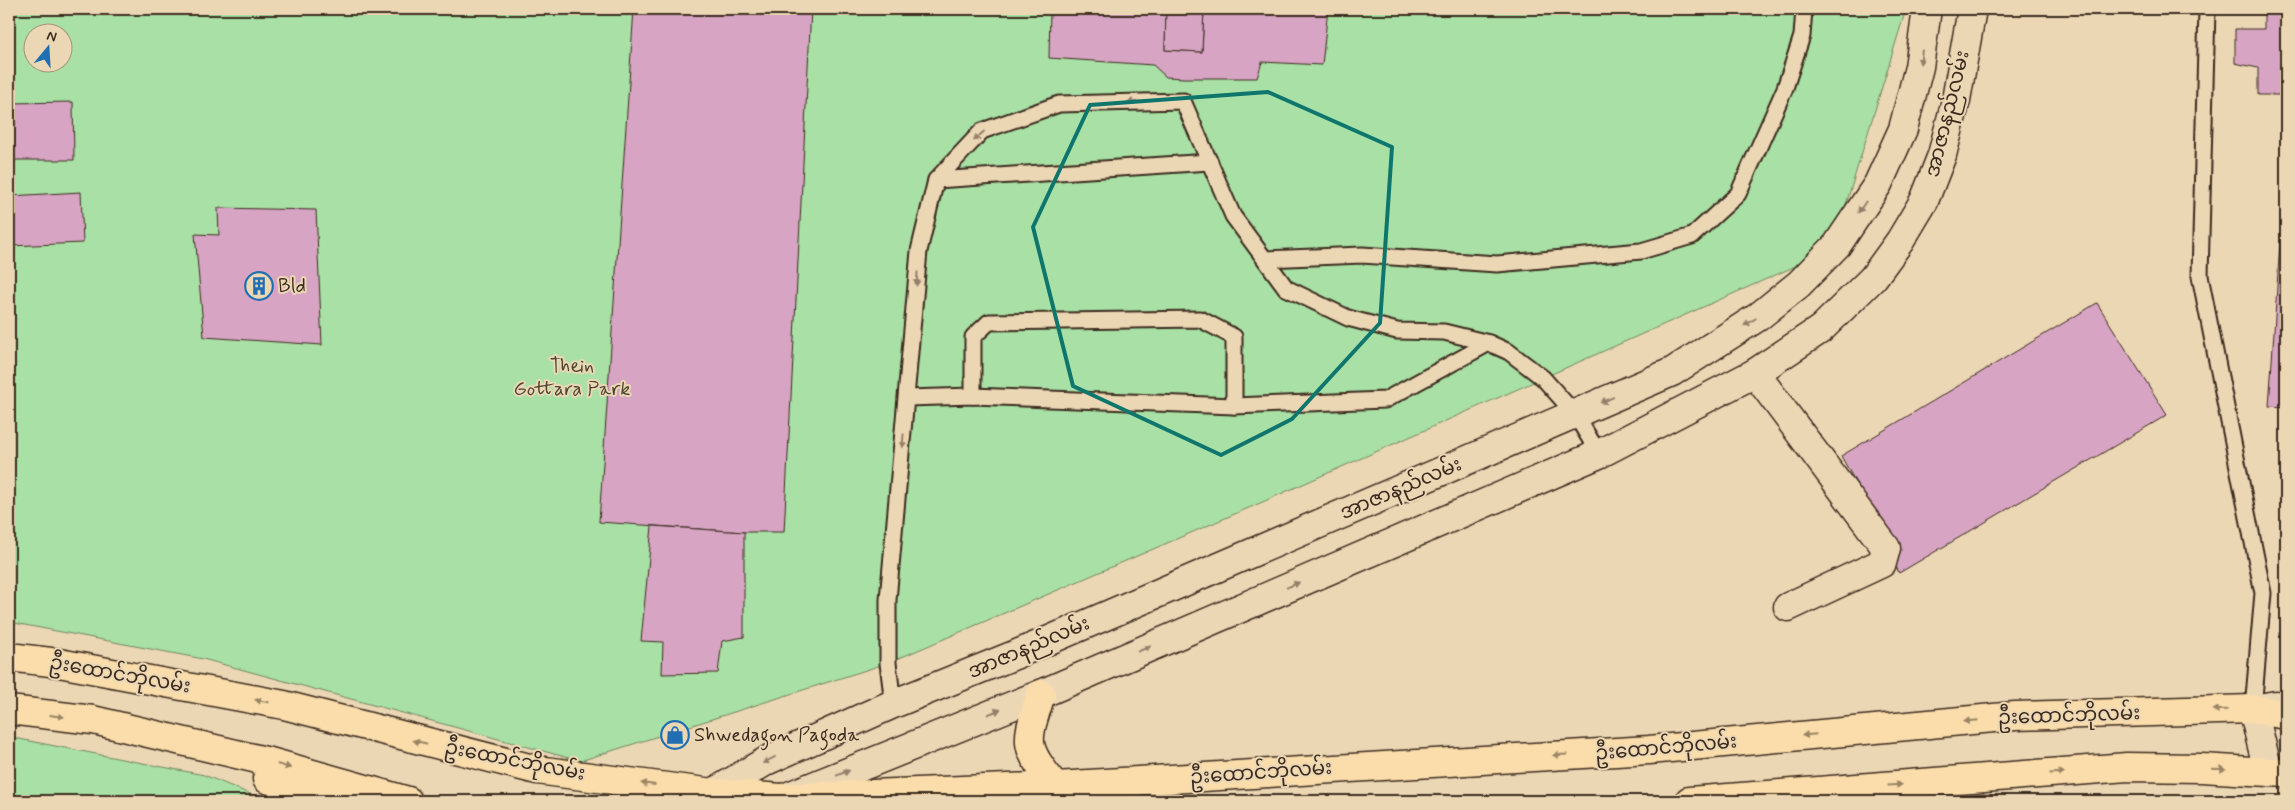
<svg xmlns="http://www.w3.org/2000/svg" width="2295" height="810" font-family="Mynerve,'Noto Sans Myanmar',sans-serif">
<rect width="100%" height="100%" fill="#ecd7b5"/>
<filter id="ink" filterUnits="userSpaceOnUse"><feTurbulence type="fractalNoise" baseFrequency=".02" numOctaves="2"/><feDisplacementMap in="SourceGraphic" scale="10" xChannelSelector="R" yChannelSelector="G"/><feConvolveMatrix kernelMatrix="1 2 1 2 8 2 1 2 1" color-interpolation-filters="sRGB"/></filter>
<g filter="url(#ink)">
<g fill="#a8e0a5" stroke="#728562" fill-rule="evenodd">
<path d="M9 9H1906L1832 250 1258 504 888 663 580 761 203 659 9 622ZM32 32H62V62H32Z"/>
<polygon points="9,737 204,775 265,800 9,801"/>
</g>
<g fill="#d7a5c3" stroke="#3b2a1e">
<polygon points="634,9 811,9 784,532 744,532 599,522"/>
<polygon points="1050,9 1166,9 1165,50 1202,52 1204,9 1328,9 1322,65 1262,62 1257,78 1184,78 1166,77 1153,65 1049,58"/>
<polygon points="1166,9 1204,9 1202,52 1165,50"/>
<polygon points="2264,9 2286,9 2286,95 2258,95 2258,68 2235,63 2235,29 2264,29"/>
<polygon points="73,102 74,160 9,160 9,103"/>
<polygon points="81,192 83,243 9,246 9,196"/>
<polygon points="218,208 316,210 322,345 204,337 195,234 219,235"/>
<polygon points="2280,242 2286,243 2286,407 2269,406"/>
<polygon points="2097,303 2167,415 1899,573 1872,512 1841,456"/>
<polygon points="652,526 744,532 744,637 722,641 718,673 662,674 663,642 641,641"/>
</g>
<g fill="none" stroke-linecap="round" stroke-linejoin="round">
<defs>
<g id="service">
<polyline points="2207,9 2200,276 2263,593 2253,709"/>
<polyline points="936,180 1210,162"/>
<polyline points="1265,259 1362,255 1497,264 1641,251 1692,236 1738,194 1785,88 1802,36 1804,9"/>
<polyline points="973,396 973,337 989,322 1200,319 1234,337 1234,406"/>
<polyline points="907,398 973,396 1234,406 1385,400 1489,343"/>
<polyline points="893,704 888,663 888,600 919,251 936,180 982,131 1059,104 1183,101 1233,216 1286,288 1348,318 1397,331 1444,332 1489,343 1509,352 1543,378 1575,414 1599,454"/>
</g>
<polyline id="minor" points="1755,373 1886,548 1882,563 1788,607"/>
<g id="secondary">
<polyline points="2268,771 2253,709 2276,705"/>
<polyline points="713,793 768,760 893,704 1017,654 1672,372 1758,317 1799,284 1837,245 1878,184 1903,129 1919,67 1927,9"/>
<polyline points="786,797 1041,694 1599,454 1755,373 1821,329 1873,278 1900,241 1924,201 1942,155 1956,100 1972,9"/>
</g>
<g id="primary">
<polyline points="9,657 59,663 284,705 537,770 713,793 782,798 1055,786 1649,750 2015,716 2253,709 2286,715"/>
<path d="M1041 694C1026 743 1022 744 1055 786"/>
<polyline points="9,710 93,720 270,762 408,801"/>
<polyline points="267,779 332,801"/>
<polyline points="1689,801 2127,767 2202,768 2286,773"/>
</g>
</defs>
<use href="#service" stroke="#3b2a1e" stroke-width="19"/>
<use href="#minor" stroke="#3b2a1e" stroke-width="31"/>
<use href="#secondary" stroke="#3b2a1e" stroke-width="31"/>
<use href="#primary" stroke="#3b2a1e" stroke-width="31"/>
<use href="#service" stroke="#ecd7b5" stroke-width="15"/>
<use href="#minor" stroke="#ecd7b5" stroke-width="28"/>
<use href="#secondary" stroke="#ecd7b5" stroke-width="28"/>
<use href="#primary" stroke="#faddab" stroke-width="28"/>
</g>
<defs><path id="oneway-solid" d="M-6-.8H1V-3.2L6.5 0L1 3.2V.8H-6Z" transform="scale(1.25)"/></defs>
<g fill="#94806a">
<use href="#oneway-solid" transform="translate(1921 57) rotate(98)"/>
<use href="#oneway-solid" transform="translate(1134 102) rotate(179)"/>
<use href="#oneway-solid" transform="translate(979 136) rotate(138)"/>
<use href="#oneway-solid" transform="translate(1862 207) rotate(124)"/>
<use href="#oneway-solid" transform="translate(917 279) rotate(95)"/>
<use href="#oneway-solid" transform="translate(1750 322) rotate(148)"/>
<use href="#oneway-solid" transform="translate(1607 400) rotate(156)"/>
<use href="#oneway-solid" transform="translate(903 441) rotate(95)"/>
<use href="#oneway-solid" transform="translate(1293 585) rotate(-23)"/>
<use href="#oneway-solid" transform="translate(1144 649) rotate(-23)"/>
<use href="#oneway-solid" transform="translate(994 712) rotate(-22)"/>
<use href="#oneway-solid" transform="translate(769 760) rotate(153)"/>
<use href="#oneway-solid" transform="translate(843 773) rotate(-22)"/>
</g>
<g fill="#9a8464">
<use href="#oneway-solid" transform="translate(262 701) rotate(-169)"/>
<use href="#oneway-solid" transform="translate(2220 710) rotate(178)"/>
<use href="#oneway-solid" transform="translate(57 716) rotate(7)"/>
<use href="#oneway-solid" transform="translate(1971 721) rotate(175)"/>
<use href="#oneway-solid" transform="translate(1809 735) rotate(175)"/>
<use href="#oneway-solid" transform="translate(420 742) rotate(-166)"/>
<use href="#oneway-solid" transform="translate(1560 755) rotate(177)"/>
<use href="#oneway-solid" transform="translate(284 766) rotate(16)"/>
<use href="#oneway-solid" transform="translate(2219 769) rotate(2)"/>
<use href="#oneway-solid" transform="translate(2057 773) rotate(-4)"/>
<use href="#oneway-solid" transform="translate(648 784) rotate(-173)"/>
<use href="#oneway-solid" transform="translate(1895 785) rotate(-4)"/>
</g>
</g>
<path fill="none" stroke="#0f766e" stroke-width="4" stroke-linejoin="round" d="M1268 92 1392 147 1380 323 1292 419 1221 455 1073 386 1033 227 1090 105Z"/>
<defs>
<symbol id="building-ring" viewBox="-11 -11 22 22"><circle r="9.5" fill="#ecd7b5" stroke="#1f6fb2" stroke-width="1.5"/><path d="M-4-6H4V6H1V3H-1V6H-4ZM-2.5-4.3h1.7v1.8h-1.7ZM.8-4.3h1.7v1.8H.8ZM-2.5-1h1.7V.8h-1.7ZM.8-1h1.7V.8H.8Z" fill="#1f6fb2"/></symbol>
<symbol id="shop-ring" viewBox="-11 -11 22 22"><circle r="9.5" fill="#ecd7b5" stroke="#1f6fb2" stroke-width="1.5"/><path d="M-5-2.5h2.3a2.7 3.5 0 0 1 5.4 0H5L5.5 6h-11ZM-1.5-2.5h3a1.5 2.3 0 0 0-3 0Z" fill="#1f6fb2"/></symbol>
</defs>
<g fill-rule="evenodd">
<use href="#building-ring" x="243" y="270" width="32" height="32"/>
<use href="#shop-ring" x="659" y="719" width="32" height="32"/>
</g>
<g text-anchor="middle" dominant-baseline="central" stroke-width="4" stroke-linejoin="round" paint-order="stroke">
<g font-size="20" fill="#3b2a1e" stroke="#ecd7b5">
<text transform="translate(1948 114) rotate(-76)">အာဇာနည်လမ်း</text>
<text transform="translate(1401 489) rotate(-23)">အာဇာနည်လမ်း</text>
<text transform="translate(1029 648) rotate(-23)">အာဇာနည်လမ်း</text>
<text transform="translate(120 675) rotate(10)">ဦးထောင်ဘိုလမ်း</text>
<text transform="translate(2069 716) rotate(-2)">ဦးထောင်ဘိုလမ်း</text>
<text transform="translate(1666 748) rotate(-5)">ဦးထောင်ဘိုလမ်း</text>
<text transform="translate(515 761) rotate(11)">ဦးထောင်ဘိုလမ်း</text>
<text transform="translate(1261 773) rotate(-4)">ဦးထောင်ဘိုလမ်း</text>
</g>
<g font-size="20" fill="#3b2a1e" stroke="#ecd7b5" text-anchor="start">
<text x="278" y="286">Bld</text>
<text x="694" y="735">Shwedagon Pagoda</text>
</g>
<g font-size="20" fill="#4b4532" stroke="#ecd7b5">
<text x="572" y="366">Thein<tspan x="572" dy="23">Gottara Park</tspan></text>
</g>
</g>
<rect width="2295" height="810" fill="none" stroke="#ecd7b5" stroke-width="30"/>
<rect x="15" y="15" width="2265" height="780" fill="none" stroke="#3b2a1e" stroke-width="2" filter="url(#ink)"/>
<g transform="translate(48 48) rotate(18)"><circle r="24" fill="#ecd7b5" stroke="#a59279"/>
<path d="M0-4L9 19L0 12L-9 19Z" fill="#1f6fb2"/>
<text y="-8" font-size="14" font-weight="bold" text-anchor="middle" fill="#3b2a1e">N</text>
</g>
</svg>
